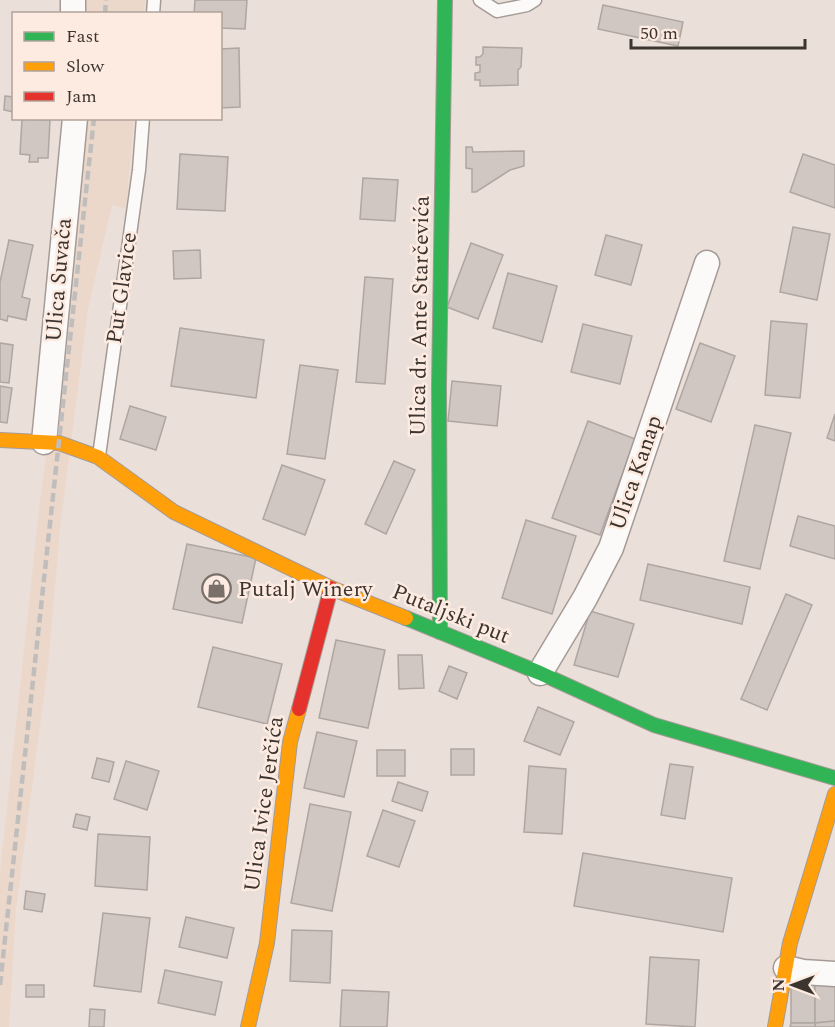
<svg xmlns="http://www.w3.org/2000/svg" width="835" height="1027" font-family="Spectral,serif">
<rect width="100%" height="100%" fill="#ebdfd9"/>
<g fill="#ecd7cb">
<polygon points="82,0 145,0 144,13 82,13"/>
<polygon points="81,119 134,119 126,209 112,205 88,309 60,528 49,657 16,909 9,1027 0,1027 0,873 40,501 54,398"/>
</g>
<g fill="#d0c7c2" stroke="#afa6a1" stroke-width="1.5">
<polygon points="195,0 247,0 245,29 220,28 220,14 194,14"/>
<polygon points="603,5 683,22 678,46 598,29"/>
<polygon points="483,47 522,48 521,67 518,70 518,85 480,86 480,80 475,80 475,73 480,72 480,65 476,65 476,57 480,57 483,54"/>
<polygon points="239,48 240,107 220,108 220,49"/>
<polygon points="5,96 14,97 14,112 4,110"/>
<polygon points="22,119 50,120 48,158 38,158 38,162 29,162 30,155 20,154"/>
<polygon points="466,147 472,147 473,152 524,151 524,166 510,170 476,192 472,192 472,169 466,168"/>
<polygon points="180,154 228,157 225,211 177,209"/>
<polygon points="803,154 835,165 835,208 790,192"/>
<polygon points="363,178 398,180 395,221 360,219"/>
<polygon points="793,227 830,234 817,300 780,292"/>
<polygon points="606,235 642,245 631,285 595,275"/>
<polygon points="9,240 33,245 22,297 30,299 26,320 8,316 7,321 0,319 0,282"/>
<polygon points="471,243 503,255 478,319 447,307"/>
<polygon points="200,250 201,278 174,279 173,251"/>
<polygon points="508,273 557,286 542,342 493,328"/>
<polygon points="365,277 393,279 385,384 356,382"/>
<polygon points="771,321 807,324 800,398 765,395"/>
<polygon points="583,324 632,336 620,384 571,372"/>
<polygon points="180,328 264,340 256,398 171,386"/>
<polygon points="0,343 13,345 9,383 0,382"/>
<polygon points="700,343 735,356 711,422 676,409"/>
<polygon points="300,365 338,370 325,459 287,454"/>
<polygon points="452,381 501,386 497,426 448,421"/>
<polygon points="0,386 12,388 7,423 0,422"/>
<polygon points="130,406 166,417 156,450 120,439"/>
<polygon points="835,414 835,441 827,438"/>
<polygon points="588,421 635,439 600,535 552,518"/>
<polygon points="755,425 791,433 760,569 724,561"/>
<polygon points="394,461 415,470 386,534 365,524"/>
<polygon points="282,465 325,480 305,535 263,519"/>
<polygon points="798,516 835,526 835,559 790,546"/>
<polygon points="526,520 576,536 552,614 502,598"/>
<polygon points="187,544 256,558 242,623 173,609"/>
<polygon points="648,564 750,587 742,624 640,600"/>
<polygon points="786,594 812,605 767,710 741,699"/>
<polygon points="590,611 634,624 618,677 574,665"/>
<polygon points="336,640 385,650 368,728 319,718"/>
<polygon points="213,647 282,664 267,724 198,707"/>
<polygon points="398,655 422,655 424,688 399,689"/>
<polygon points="449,666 467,673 457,699 439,691"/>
<polygon points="538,707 574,722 560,755 524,741"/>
<polygon points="317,732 357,741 344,797 304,788"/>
<rect x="451" y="749" width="23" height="26"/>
<rect x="377" y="750" width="28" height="26"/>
<polygon points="97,758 114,762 109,782 92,778"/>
<polygon points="126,761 159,771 147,810 114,799"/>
<polygon points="670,764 693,767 685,819 661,815"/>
<polygon points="529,766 566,769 562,834 524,832"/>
<polygon points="398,782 428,792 422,811 392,801"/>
<polygon points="310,804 351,812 332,911 291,903"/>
<polygon points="383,810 415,821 399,867 367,856"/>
<polygon points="76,814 90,817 87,830 73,827"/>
<polygon points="98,834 150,837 147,890 95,886"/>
<polygon points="583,853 732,878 723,932 574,906"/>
<polygon points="26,891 45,894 42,912 24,909"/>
<polygon points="103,913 150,918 141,992 94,986"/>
<polygon points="186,917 234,928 227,958 179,947"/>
<polygon points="292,930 332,931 330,983 290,981"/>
<polygon points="650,957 699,960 695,1027 646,1024"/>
<polygon points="165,970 222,982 215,1015 158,1003"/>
<polygon points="791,984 815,985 815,1023 791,1023"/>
<rect x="26" y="985" width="18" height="12"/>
<polygon points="815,985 835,985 835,1021 815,1023"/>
<polygon points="342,990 389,992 387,1027 340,1027"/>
<polygon points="90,1009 105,1010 104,1027 89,1027"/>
<polygon points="835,1021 835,1027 815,1027 815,1023"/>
<polygon points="791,1023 815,1023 815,1027 790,1027"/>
</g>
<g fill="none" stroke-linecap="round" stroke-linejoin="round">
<defs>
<g id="lane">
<polyline points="480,0 497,11 527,5 535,0"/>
<polyline points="153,14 154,0"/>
<polyline points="99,456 139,170 143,118"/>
</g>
<g id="street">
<polyline points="73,0 73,14"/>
<polyline points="44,442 75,118"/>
<polyline points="540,673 585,598 611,548 707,263"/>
<polyline points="786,968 803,972 835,974"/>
</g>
<g id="fast">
<polyline points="406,618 540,673 654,725 835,778"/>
<polyline points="440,632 439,384 445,0"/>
</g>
<g id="slow">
<polyline points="0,440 59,443 98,457 174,512 331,588 406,618"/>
<polyline points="248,1027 267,943 290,742 299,709"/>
<polyline points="775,1027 790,943 835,794"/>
</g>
<polyline id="jam" points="299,709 331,588"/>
</defs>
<use href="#lane" stroke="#a59b96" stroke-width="15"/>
<use href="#street" stroke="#a59b96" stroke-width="27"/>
<use href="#fast" stroke="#a59b96" stroke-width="16"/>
<use href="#slow" stroke="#a59b96" stroke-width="16"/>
<use href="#jam" stroke="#a59b96" stroke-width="16"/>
<use href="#lane" stroke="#fcfaf9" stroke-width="12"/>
<use href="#street" stroke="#fcfaf9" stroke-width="24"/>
<use href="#fast" stroke="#30b455" stroke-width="14"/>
<use href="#slow" stroke="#ff9f0a" stroke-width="14"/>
<use href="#jam" stroke="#e5322d" stroke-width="14"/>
<g stroke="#c0bebc" stroke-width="4.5" stroke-dasharray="9 4.5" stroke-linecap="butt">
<polyline points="105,14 106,0"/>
<polyline points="0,985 94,118"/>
</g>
</g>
<defs>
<symbol id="shop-ring" viewBox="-11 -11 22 22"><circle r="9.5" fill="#fdebe1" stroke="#79706a" stroke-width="1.5"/><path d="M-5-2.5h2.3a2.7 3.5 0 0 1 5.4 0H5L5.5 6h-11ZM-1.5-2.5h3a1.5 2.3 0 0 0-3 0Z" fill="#79706a"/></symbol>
</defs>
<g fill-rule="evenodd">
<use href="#shop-ring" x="200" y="572" width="33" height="33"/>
</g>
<g text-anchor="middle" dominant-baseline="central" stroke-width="5" stroke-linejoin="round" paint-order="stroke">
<g font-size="22" fill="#3c342f" stroke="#fdebe1">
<text transform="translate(59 280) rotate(-85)">Ulica Suvača</text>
<text transform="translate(122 288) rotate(-82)">Put Glavice</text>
<text transform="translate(420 316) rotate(-89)">Ulica dr. Ante Starčevića</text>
<text transform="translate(636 473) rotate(-71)">Ulica Kanap</text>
<text transform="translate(451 614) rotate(22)">Putaljski put</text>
<text transform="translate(264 804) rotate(-82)">Ulica Ivice Jerčića</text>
</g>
<g font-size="22" fill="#3c342f" stroke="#fdebe1" text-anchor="start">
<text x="238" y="589">Putalj Winery</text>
</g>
</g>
<rect x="12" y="12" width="210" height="108" fill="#fdebe1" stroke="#b0a29a" stroke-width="1.5"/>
<rect x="24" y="32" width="30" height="9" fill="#30b455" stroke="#b0a29a" stroke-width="1.5"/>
<text x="66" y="42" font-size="18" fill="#3c342f">Fast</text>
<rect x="24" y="62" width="30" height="9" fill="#ff9f0a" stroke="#b0a29a" stroke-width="1.5"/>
<text x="66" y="72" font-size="18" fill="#3c342f">Slow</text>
<rect x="24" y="92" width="30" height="9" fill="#e5322d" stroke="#b0a29a" stroke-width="1.5"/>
<text x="66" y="102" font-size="18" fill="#3c342f">Jam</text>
<g transform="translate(793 985) rotate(270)" stroke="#fdebe1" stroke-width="4.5" paint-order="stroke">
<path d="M0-4.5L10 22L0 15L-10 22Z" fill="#3c342f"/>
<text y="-9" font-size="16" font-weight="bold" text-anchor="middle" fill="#3c342f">N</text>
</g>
<path d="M631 39v9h174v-9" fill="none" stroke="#3c342f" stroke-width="3"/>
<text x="640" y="39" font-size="18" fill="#3c342f" stroke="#fdebe1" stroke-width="4.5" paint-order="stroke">50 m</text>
</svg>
